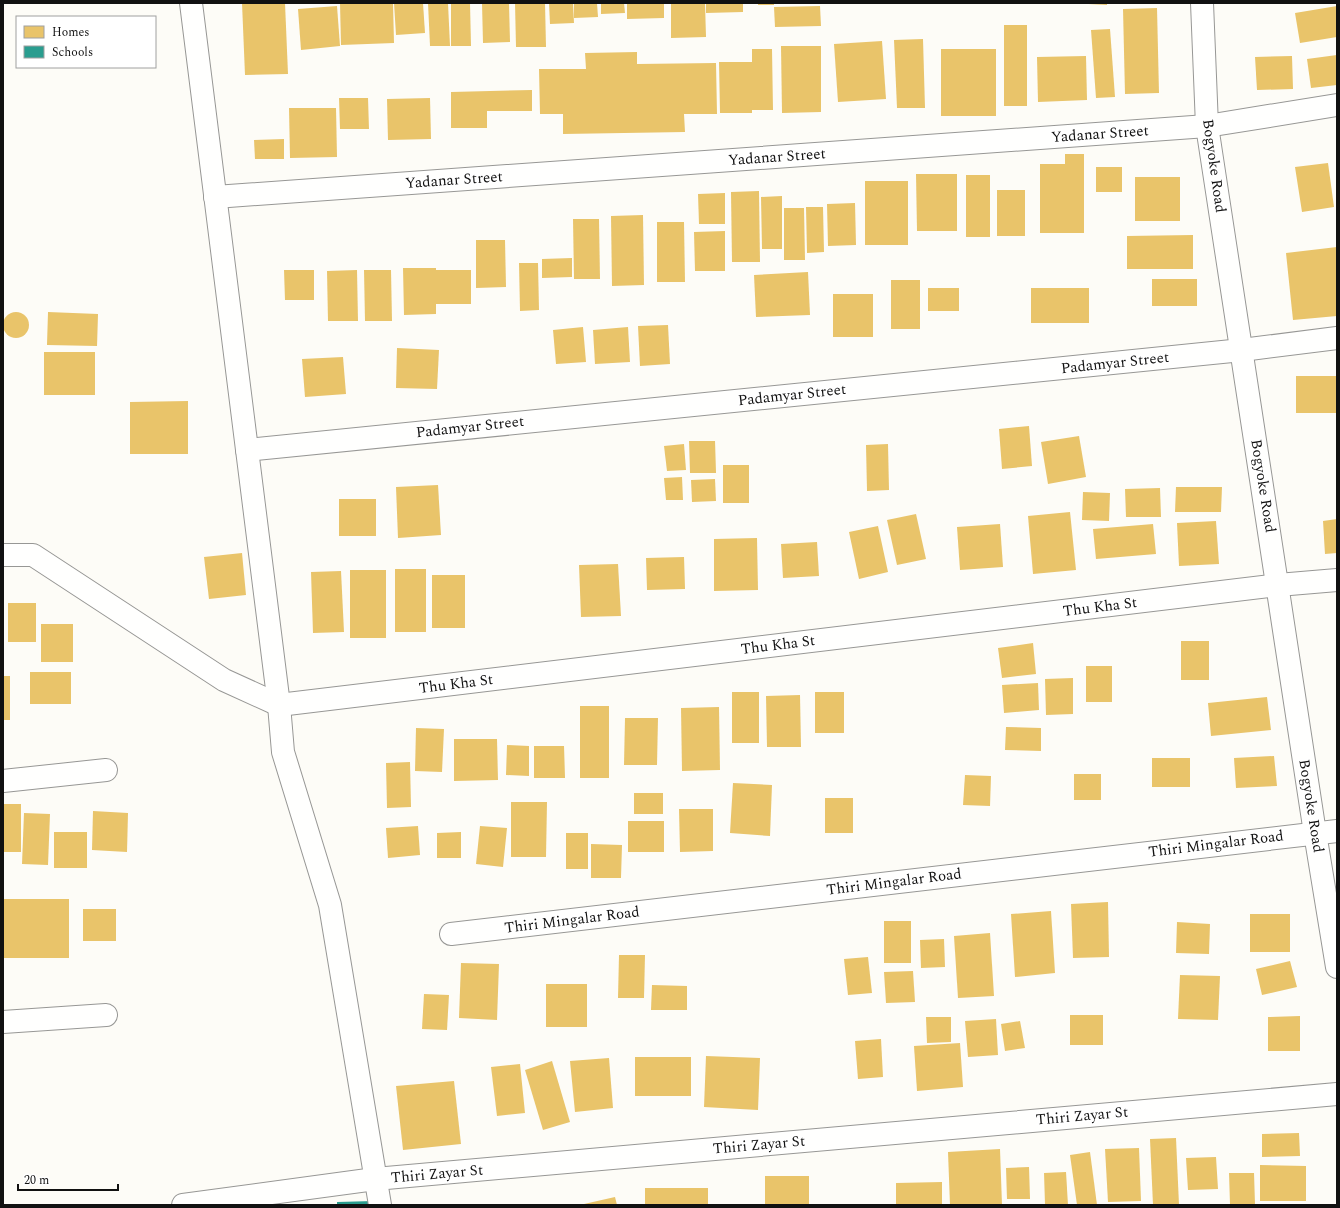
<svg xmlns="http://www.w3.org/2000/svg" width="1340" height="1208" font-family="Spectral,serif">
<rect width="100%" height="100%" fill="#fdfcf7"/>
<g fill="#e9c46a">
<polygon points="242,3 285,3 288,74 245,75"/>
<polygon points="340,3 393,3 394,43 341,45"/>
<polygon points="394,3 423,3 425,33 396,35"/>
<polygon points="428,3 448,3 450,46 430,46"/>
<polygon points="451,3 470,3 471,46 451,46"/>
<polygon points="482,3 509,3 510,42 483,43"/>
<polygon points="515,3 545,3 546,47 516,47"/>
<polygon points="549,3 573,3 574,23 550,24"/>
<polygon points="574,3 597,3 598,17 574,18"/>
<polygon points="601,3 624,3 625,13 601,14"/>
<polygon points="627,3 664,3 664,18 627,19"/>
<polygon points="671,3 705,3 706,37 671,38"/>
<polygon points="706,3 743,3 743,12 706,13"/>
<rect x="758" y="3" width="16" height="2"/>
<polygon points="1088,3 1107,3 1107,5 1088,4"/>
<polygon points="337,6 340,46 301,50 298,9"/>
<polygon points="820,6 821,26 775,27 774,7"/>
<polygon points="1337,6 1337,37 1300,43 1295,13"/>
<polygon points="1157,8 1159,93 1125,94 1123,9"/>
<rect x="1004" y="25" width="23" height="81"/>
<polygon points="1110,29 1115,97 1096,98 1091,30"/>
<polygon points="923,39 925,108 897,108 894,40"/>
<polygon points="882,41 886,99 838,102 834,44"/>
<polygon points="781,46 821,46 821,112 782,113"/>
<polygon points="752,49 772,49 773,110 752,110 752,113 720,113 719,62 752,62"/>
<rect x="941" y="49" width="55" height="67"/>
<polygon points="637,52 637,64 716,63 717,114 684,114 685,132 563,134 563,114 540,114 539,69 586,69 585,53"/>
<polygon points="1337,55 1337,85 1311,88 1307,59"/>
<polygon points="1086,56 1087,100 1038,102 1037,57"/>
<polygon points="1292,56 1293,89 1257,90 1255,57"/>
<polygon points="532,90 532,111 487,111 487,128 451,128 451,92"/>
<polygon points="339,98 368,98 369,129 340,129"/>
<polygon points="430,98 431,139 388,140 387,99"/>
<polygon points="289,108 336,108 337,157 290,158"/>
<polygon points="284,139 284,159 255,159 254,140"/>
<polygon points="1065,154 1084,154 1084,233 1040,233 1040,164 1065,164"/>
<polygon points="1328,163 1334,207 1302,212 1295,167"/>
<rect x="1096" y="167" width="26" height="25"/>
<polygon points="916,174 957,174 957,231 917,231"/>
<rect x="966" y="175" width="24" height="62"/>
<rect x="1135" y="177" width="45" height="44"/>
<rect x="865" y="181" width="43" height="64"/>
<rect x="997" y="190" width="28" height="46"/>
<polygon points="759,191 760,262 732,262 731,192"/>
<polygon points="725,193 725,224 699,224 698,194"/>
<polygon points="782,196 782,249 762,249 761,197"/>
<polygon points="855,203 856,245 828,246 827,204"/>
<polygon points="806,207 823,207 824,252 807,253"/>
<polygon points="784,208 804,208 805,260 784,260"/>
<polygon points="643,215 644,285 612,286 611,216"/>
<polygon points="573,219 599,219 600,279 574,279"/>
<polygon points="657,222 684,222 685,282 657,282"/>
<polygon points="725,231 725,271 695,271 694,232"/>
<polygon points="1193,235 1193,269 1127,269 1127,236"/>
<polygon points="476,240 505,240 506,287 476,288"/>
<polygon points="1337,247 1337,316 1293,320 1286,253"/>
<polygon points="572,258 572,277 542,278 542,259"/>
<polygon points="519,263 538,263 539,310 520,311"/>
<polygon points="403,268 436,268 436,270 471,270 471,304 436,304 436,314 404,315"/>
<polygon points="284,270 314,270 314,300 285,300"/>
<polygon points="357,270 358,321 328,321 327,271"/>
<polygon points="364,270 391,270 392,321 365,321"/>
<polygon points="808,272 810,315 756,317 754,275"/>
<rect x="1152" y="279" width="45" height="27"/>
<rect x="891" y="280" width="29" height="49"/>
<rect x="928" y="288" width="31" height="23"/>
<rect x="1031" y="288" width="58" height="35"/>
<rect x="833" y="294" width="40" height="43"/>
<polygon points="48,312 98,314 97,346 47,345"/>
<circle cx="16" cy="325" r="13"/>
<polygon points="668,325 670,364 640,366 638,326"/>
<polygon points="583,327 586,362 556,364 553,330"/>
<polygon points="628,327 630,362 595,364 593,330"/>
<polygon points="397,348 439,350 437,389 396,388"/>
<rect x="44" y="352" width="51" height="43"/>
<polygon points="343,357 346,394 305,397 302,359"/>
<rect x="1296" y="376" width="41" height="37"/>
<polygon points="188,401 188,454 130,454 130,402"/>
<polygon points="1029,426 1032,466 1002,469 999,429"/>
<polygon points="1079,436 1086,477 1048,484 1041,442"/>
<polygon points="689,441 715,441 716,473 690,473"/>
<polygon points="684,444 686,470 667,471 664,446"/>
<polygon points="888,444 889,490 867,491 866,445"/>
<rect x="723" y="465" width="26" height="38"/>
<polygon points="682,477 683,500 666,500 664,478"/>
<polygon points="715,479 716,501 692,502 691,480"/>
<polygon points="438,485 441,535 398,538 396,487"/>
<polygon points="1176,487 1222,487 1221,512 1175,512"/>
<polygon points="1160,488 1161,517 1126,517 1125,489"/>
<polygon points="1083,492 1110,493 1109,521 1082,520"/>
<rect x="339" y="499" width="37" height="37"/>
<polygon points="1070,512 1076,570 1033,574 1028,516"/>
<polygon points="916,514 926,559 897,565 887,520"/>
<polygon points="1337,519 1337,553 1325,554 1323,521"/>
<polygon points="1216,521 1219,564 1179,566 1177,523"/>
<polygon points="1000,524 1003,567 960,570 957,527"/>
<polygon points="1153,524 1156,554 1096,559 1093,529"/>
<polygon points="878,526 888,572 859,579 849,532"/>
<polygon points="757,538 758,590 714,591 714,539"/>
<polygon points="817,542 819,576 783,578 781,544"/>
<polygon points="242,553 246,595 209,599 204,557"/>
<polygon points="684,557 685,589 647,590 646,558"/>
<polygon points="618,564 621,616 581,617 579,565"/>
<rect x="395" y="569" width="31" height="63"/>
<rect x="350" y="570" width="36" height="68"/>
<polygon points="341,571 344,632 313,633 311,572"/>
<rect x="432" y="575" width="33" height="53"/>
<rect x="8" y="603" width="28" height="39"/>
<rect x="41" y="624" width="32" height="38"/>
<rect x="1181" y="641" width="28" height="39"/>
<polygon points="1033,643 1036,674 1002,678 998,648"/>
<rect x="1086" y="666" width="26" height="36"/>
<rect x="30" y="672" width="41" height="32"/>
<rect x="3" y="676" width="7" height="44"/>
<polygon points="1073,678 1073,714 1046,715 1045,679"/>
<polygon points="1038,683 1039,710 1004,713 1002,685"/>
<rect x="732" y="692" width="27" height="51"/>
<rect x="815" y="692" width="29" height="41"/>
<polygon points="800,695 801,747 767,747 766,696"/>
<polygon points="1267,697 1271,730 1211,736 1208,703"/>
<rect x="580" y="706" width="29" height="72"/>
<polygon points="719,707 720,770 682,771 681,708"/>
<polygon points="625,718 658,718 657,765 624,765"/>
<polygon points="1006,727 1041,728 1041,751 1005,750"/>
<polygon points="416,728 444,729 442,772 415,771"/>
<polygon points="454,739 497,739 498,780 454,781"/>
<polygon points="507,745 529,746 529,776 506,775"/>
<polygon points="534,746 564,746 565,778 534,778"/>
<polygon points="1274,756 1277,786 1236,788 1234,758"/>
<rect x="1152" y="758" width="38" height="29"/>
<polygon points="410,762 411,807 387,808 386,763"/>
<rect x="1074" y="774" width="27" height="26"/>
<polygon points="965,775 991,776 990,806 963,805"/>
<polygon points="733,783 772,785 770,836 730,833"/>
<rect x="634" y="793" width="29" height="21"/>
<rect x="825" y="798" width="28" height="35"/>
<polygon points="511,802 547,802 546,857 511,857"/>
<rect x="3" y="804" width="18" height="48"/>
<polygon points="679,809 713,809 713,851 680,852"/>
<polygon points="93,811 128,813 127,852 92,850"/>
<polygon points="24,813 50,814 48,865 22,864"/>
<rect x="628" y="821" width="36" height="31"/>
<polygon points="418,826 420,855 388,858 386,828"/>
<polygon points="480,826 507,828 503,867 476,864"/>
<rect x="54" y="832" width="33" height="36"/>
<polygon points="461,832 461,858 437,858 437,833"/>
<rect x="566" y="833" width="22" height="36"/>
<polygon points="591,844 622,845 621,878 591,878"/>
<rect x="3" y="899" width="66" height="59"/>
<polygon points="1108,902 1109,957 1073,958 1071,904"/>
<rect x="83" y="909" width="33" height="32"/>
<polygon points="1051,911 1055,973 1015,977 1011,914"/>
<rect x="1250" y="914" width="40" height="38"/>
<rect x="884" y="921" width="27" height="42"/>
<polygon points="1177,922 1210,924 1209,954 1176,953"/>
<polygon points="990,933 994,996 958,998 954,936"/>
<polygon points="944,939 945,967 921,968 920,940"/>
<polygon points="619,955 645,955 644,998 618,998"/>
<polygon points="868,957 872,993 848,995 844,959"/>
<polygon points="1290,961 1297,987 1262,995 1256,969"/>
<polygon points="461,963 499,964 497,1020 459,1018"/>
<polygon points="913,971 915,1002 886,1003 884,972"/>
<polygon points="1180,975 1220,976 1218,1020 1178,1019"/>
<rect x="546" y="984" width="41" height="43"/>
<polygon points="652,985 687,986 687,1010 651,1010"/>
<polygon points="424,994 449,995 447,1030 422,1029"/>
<rect x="1070" y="1015" width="33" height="30"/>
<polygon points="1300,1016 1300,1051 1268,1051 1268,1017"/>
<polygon points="926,1017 951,1017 951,1042 927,1043"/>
<polygon points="996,1019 998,1055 968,1057 965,1021"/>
<polygon points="1020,1021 1025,1048 1005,1051 1001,1024"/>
<polygon points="881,1039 883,1077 858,1079 855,1041"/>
<polygon points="960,1043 963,1087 917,1091 914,1046"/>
<polygon points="706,1056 760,1058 758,1110 704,1107"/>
<rect x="635" y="1057" width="56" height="39"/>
<polygon points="609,1058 613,1108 575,1112 570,1061"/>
<polygon points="552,1061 570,1122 543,1130 525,1070"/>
<polygon points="520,1064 525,1113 497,1116 491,1067"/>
<polygon points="454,1081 461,1144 403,1150 396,1086"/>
<polygon points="1299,1133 1300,1156 1262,1157 1262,1134"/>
<polygon points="1176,1138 1179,1205 1153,1205 1150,1139"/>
<polygon points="1139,1148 1141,1201 1108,1202 1105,1149"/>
<polygon points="1000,1149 1002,1205 950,1205 948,1152"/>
<polygon points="1090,1152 1097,1205 1077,1205 1070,1155"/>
<polygon points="1216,1157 1218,1189 1188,1190 1186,1158"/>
<polygon points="1260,1165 1306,1166 1306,1201 1260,1201"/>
<polygon points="1029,1167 1030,1199 1007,1199 1006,1168"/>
<polygon points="1066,1172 1068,1205 1045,1205 1044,1173"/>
<polygon points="1229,1173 1254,1173 1255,1204 1230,1205"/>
<rect x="765" y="1176" width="44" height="29"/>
<polygon points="942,1182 942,1205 896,1205 896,1183"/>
<rect x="645" y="1188" width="63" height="17"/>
<polygon points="615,1197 617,1205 584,1205 584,1204"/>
</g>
<polygon fill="#2a9d8f" points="374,1201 375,1205 337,1205 337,1202"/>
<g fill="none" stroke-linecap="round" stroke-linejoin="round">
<defs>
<g id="minor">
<polyline points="191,3 279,705 283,752 330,905 380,1205"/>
<polyline points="1202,3 1207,126 1315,833 1337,967"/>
<polyline points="215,197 1207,126 1337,105"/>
<polyline points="247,450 1242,350 1337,338"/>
<polyline points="3,555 33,555 224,680 279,705 1278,585 1337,580"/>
<polyline points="3,781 106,770"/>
<polyline points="451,934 1337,831"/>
<polyline points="3,1022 106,1015"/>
<polyline points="183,1205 375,1179 1337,1094"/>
</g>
</defs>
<use href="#minor" stroke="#979795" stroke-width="24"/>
<use href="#minor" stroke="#fffffe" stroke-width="22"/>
</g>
<g text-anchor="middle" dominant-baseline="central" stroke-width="4" stroke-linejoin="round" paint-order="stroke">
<g font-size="15" fill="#111" stroke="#fff">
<text transform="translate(1100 134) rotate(-4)">Yadanar Street</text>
<text transform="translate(777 157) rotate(-4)">Yadanar Street</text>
<text transform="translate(1214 166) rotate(82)">Bogyoke Road</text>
<text transform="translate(454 180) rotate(-4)">Yadanar Street</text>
<text transform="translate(1115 363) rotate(-6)">Padamyar Street</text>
<text transform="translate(792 395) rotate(-6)">Padamyar Street</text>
<text transform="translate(470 427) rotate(-6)">Padamyar Street</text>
<text transform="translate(1263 486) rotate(81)">Bogyoke Road</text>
<text transform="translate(1100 607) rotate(-7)">Thu Kha St</text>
<text transform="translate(778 645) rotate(-7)">Thu Kha St</text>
<text transform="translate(456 684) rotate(-7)">Thu Kha St</text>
<text transform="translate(1311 806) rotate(81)">Bogyoke Road</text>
<text transform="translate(1216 844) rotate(-7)">Thiri Mingalar Road</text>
<text transform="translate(894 882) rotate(-7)">Thiri Mingalar Road</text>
<text transform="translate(572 920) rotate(-7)">Thiri Mingalar Road</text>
<text transform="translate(1082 1116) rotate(-5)">Thiri Zayar St</text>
<text transform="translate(759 1145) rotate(-5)">Thiri Zayar St</text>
<text transform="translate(437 1174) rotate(-5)">Thiri Zayar St</text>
</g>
</g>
<rect width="1340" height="1208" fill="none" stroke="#111111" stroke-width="8"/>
<rect x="16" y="16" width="140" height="52" fill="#ffffff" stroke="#a0a0a0"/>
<rect x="24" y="26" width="20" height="12" fill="#e9c46a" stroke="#a0a0a0"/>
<text x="52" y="36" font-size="12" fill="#111111">Homes</text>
<rect x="24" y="46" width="20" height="12" fill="#2a9d8f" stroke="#a0a0a0"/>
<text x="52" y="56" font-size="12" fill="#111111">Schools</text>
<path d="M18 1184v6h100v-6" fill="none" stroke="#111111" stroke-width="2"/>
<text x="24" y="1184" font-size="12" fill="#111111" stroke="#ffffff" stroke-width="3" paint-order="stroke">20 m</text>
</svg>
